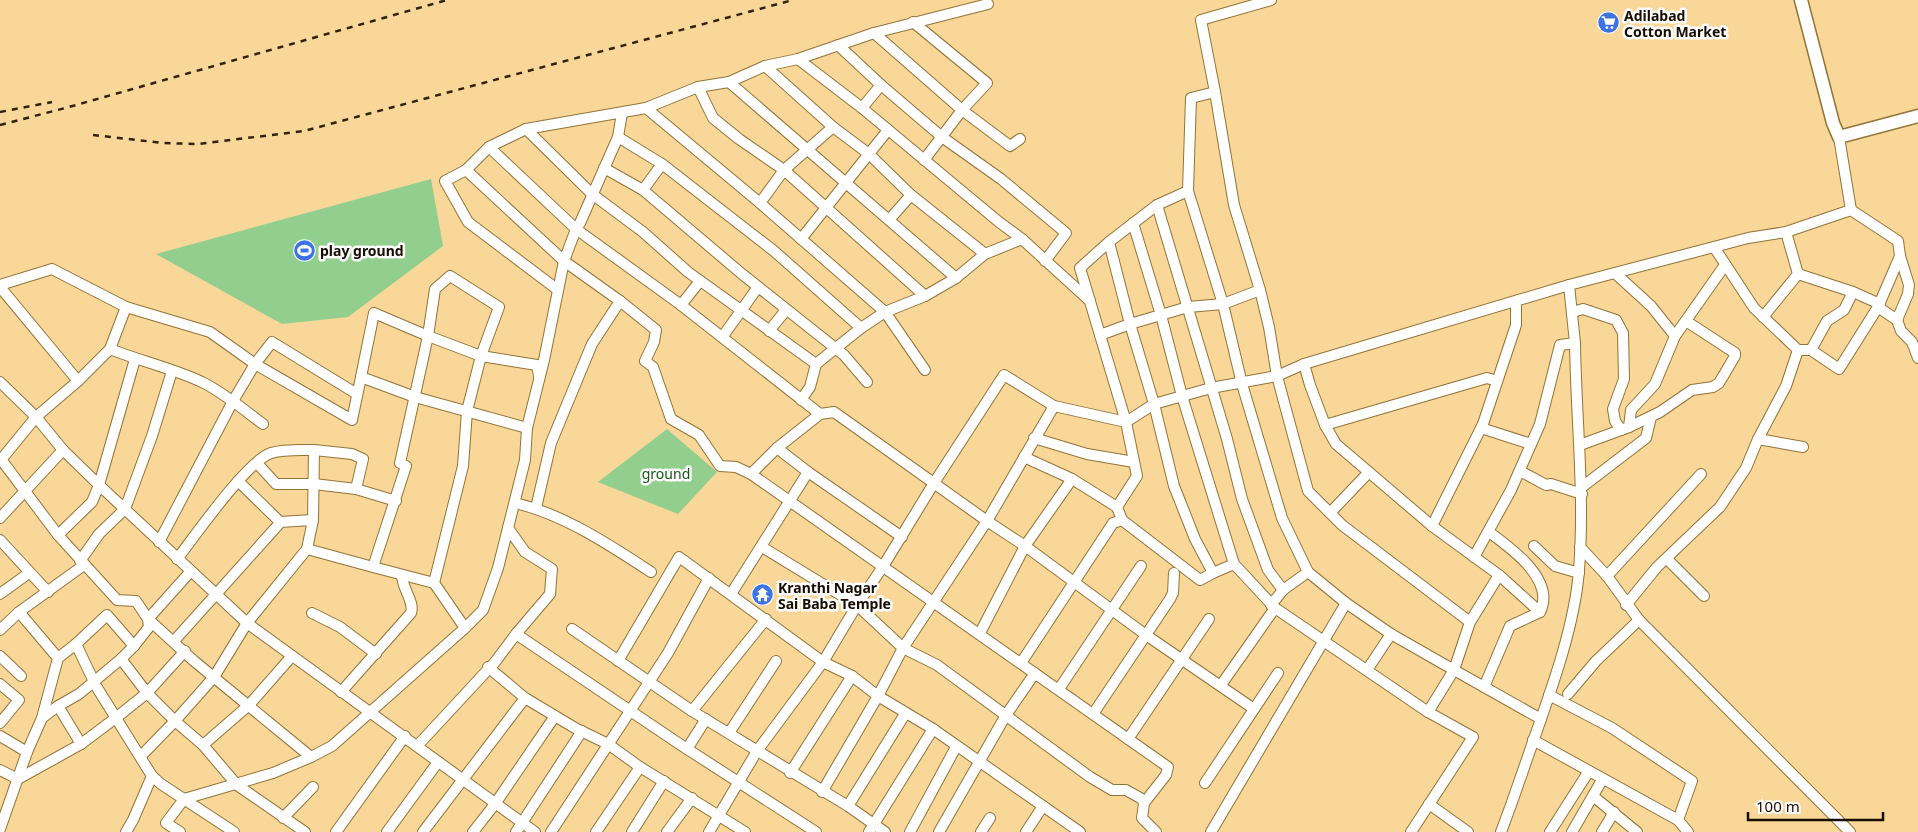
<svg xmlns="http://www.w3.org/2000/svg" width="1918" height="832" font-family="'Noto Sans',sans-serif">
<rect width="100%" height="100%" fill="#f8d799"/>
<g fill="#92ce8e">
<polygon points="431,179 443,246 348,317 282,324 156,254"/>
<polygon points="667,429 717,472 678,514 598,482"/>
</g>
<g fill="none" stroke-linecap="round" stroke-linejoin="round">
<defs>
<g id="minor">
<polyline points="913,22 987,83 962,110 924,160"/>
<polyline points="874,33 962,110 1010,146 1020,139"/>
<polyline points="838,45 881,85 942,137 1001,179 1066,233 1045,261"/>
<polyline points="798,59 862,108 999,222 1022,239 1090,301"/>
<polyline points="765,66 833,127 869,154 911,195 985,254"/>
<polyline points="729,82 956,278"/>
<polyline points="698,87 713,118 739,139 784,170 925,296"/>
<polyline points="1215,92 1201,20 1271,0"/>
<polyline points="646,108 760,203 885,312 925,370"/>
<polyline points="862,108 881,85"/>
<polyline points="526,129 592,194 643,232 688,272 816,364 810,387 801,400"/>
<polyline points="618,137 662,164 774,251 861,328"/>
<polyline points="1839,137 1851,210"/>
<polyline points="489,147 576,229 681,305 820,414 834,412 987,521 1025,546 1146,635 1254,709"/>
<polyline points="604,168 643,190 742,274 844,355 867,382"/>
<polyline points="466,170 564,261 620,301 656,330 654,342 645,361 653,367 671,419 699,435 720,466 736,467 751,474 1168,767 1166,775 1144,803"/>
<polyline points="643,190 662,164"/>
<polyline points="1188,191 1223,304 1242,384 1282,518 1308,572 1346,603 1391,634 1454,670 1470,622 1342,525 1308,491 1277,376 1269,327 1260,290 1234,205 1215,92 1191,98 1188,191 1157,205 1109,242 1080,268 1126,422 1154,404 1211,388 1277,376 1304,364 1569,285"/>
<polyline points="760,203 784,170 833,127"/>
<polyline points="1157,205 1227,439 1242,499 1268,570 1283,590"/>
<polyline points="889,220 911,195"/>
<polyline points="1133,223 1161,315 1182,396 1234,564 1275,608 1428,712 1454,670 1541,719"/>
<polyline points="801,239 888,130"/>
<polyline points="1109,242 1130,324 1154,404 1174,486 1195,539 1213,573 1234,564"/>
<polyline points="1616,274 1651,306 1675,336"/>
<polyline points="1798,274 1853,292"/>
<polyline points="0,285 52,269 126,307 210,332 255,364 352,420 361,377"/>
<polyline points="0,287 78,381"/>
<polyline points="558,290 468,222 445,181 466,170 489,147 526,129 646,108 698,87 729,82 765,66 798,59 874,33 988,4"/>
<polyline points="681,305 700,281"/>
<polyline points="1878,307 1897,320 1901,331 1912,342 1918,358"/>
<polyline points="1573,312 1583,309 1616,320 1623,333 1624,379 1613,409 1615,421 1621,430"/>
<polyline points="1763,317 1798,274 1786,232"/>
<polyline points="1897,320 1908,294 1909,285 1900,256"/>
<polyline points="769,331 786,310"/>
<polyline points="1100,335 1130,324 1188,307 1223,304 1260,290"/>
<polyline points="723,336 758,287"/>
<polyline points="110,349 126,307"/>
<polyline points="1811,350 1827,321 1844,310 1853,292 1880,304"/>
<polyline points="816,364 861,328 885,312 925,296 956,278 985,254 1022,239"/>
<polyline points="1304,364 1310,385 1325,425 1336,444 1432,526 1499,575 1470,622"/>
<polyline points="0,382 36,417 63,450 99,485 247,623 535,832"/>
<polyline points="1325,425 1487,378 1497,381"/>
<polyline points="1629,427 1660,412 1692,390 1713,387 1719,383 1735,356 1735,353 1686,321"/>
<polyline points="527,428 415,397 361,377 374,313 428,336 481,356 537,365 539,376"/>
<polyline points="1481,428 1531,444"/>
<polyline points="1034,438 1087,454 1134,462"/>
<polyline points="1758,439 1803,447"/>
<polyline points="1580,445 1629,427 1631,410 1655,384 1675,336 1725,265"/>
<polyline points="777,448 808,472 902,537"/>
<polyline points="314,450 352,454 363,459 356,489"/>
<polyline points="1024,457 1072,479"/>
<polyline points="0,458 58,535 117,600 136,601 148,619 194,661 311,757"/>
<path d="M0 461 36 417 78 381 110 349C140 361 172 368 202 382 224 393 243 409 263 424"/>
<polyline points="257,463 276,484 314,484 356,489 396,501"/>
<polyline points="1520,471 1546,485 1551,484 1582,494"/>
<polyline points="751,474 777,448 820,414"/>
<polyline points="1582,487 1646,438 1651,417"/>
<path d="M515 503C563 514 610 545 651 572"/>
<polyline points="536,508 551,443 592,344 620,301"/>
<polyline points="1330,513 1369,472"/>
<polyline points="0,518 63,450"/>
<polyline points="1122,520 1200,580 1213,573"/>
<polyline points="279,522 313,520"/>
<polyline points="1432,526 1483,424 1516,325 1516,302"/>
<path d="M1489 532C1511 548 1556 580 1540 612L1499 575"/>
<polyline points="58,535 92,502 99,485 135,359"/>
<polyline points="0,540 48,592"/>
<polyline points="159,542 233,401 255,364 272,342 357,394"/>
<polyline points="1534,546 1555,566 1579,573"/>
<polyline points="762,547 857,605 903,648 937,665 1090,777 1112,790 1126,790 1142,799 1144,803 1142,818 1156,832"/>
<polyline points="1580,547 1607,576 1639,620 1850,832"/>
<polyline points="307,549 373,567 406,466 400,463 428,336 435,289 450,276 499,307 481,356 467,411 463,466 434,583"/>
<polyline points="1474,557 1511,490 1540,424 1560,345 1575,343 1569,285 1748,238 1786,232 1851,210 1898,241 1900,256 1878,307 1839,369 1811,350 1798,350 1754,308 1714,247"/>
<polyline points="1667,559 1704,596"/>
<polyline points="80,561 99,534 125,509 152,436 172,371"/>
<polyline points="373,567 434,583 465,628"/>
<polyline points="1607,576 1701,474"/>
<polyline points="0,594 29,573"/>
<polyline points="731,594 808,472"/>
<polyline points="1271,605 1283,590 1308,572"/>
<polyline points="1626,605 1657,567 1720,507 1746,468 1758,439 1786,386 1798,350"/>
<polyline points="312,613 340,627 376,654"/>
<polyline points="572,629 692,711 848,806 885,832"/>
<polyline points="0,630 19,612 84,565"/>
<polyline points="980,633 1025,546 1072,479 1117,507"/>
<polyline points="516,634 684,747 816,832"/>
<polyline points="174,641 279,524 278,520 238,481"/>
<polyline points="76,644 107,615 134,646"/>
<polyline points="0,656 21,676"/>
<polyline points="58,658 76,644 96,686 152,776 161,784 234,832"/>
<polyline points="121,659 147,693 175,721 203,745 237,785 305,832"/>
<polyline points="618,661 679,557 823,662 852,676 878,696 933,729 1080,832"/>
<polyline points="488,667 525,698 575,728 608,744 640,767 745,832"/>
<polyline points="1367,670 1391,634"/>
<polyline points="0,684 19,700 0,723"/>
<polyline points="1221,685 1275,608"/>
<polyline points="1484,687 1510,626 1540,612"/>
<polyline points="1059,689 1141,566"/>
<path d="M341 692 411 613C415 602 402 589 402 575"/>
<polyline points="1568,694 1596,661 1639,620"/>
<polyline points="1549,695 1612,728 1692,781 1678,820"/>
<polyline points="58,706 81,744"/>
<polyline points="692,711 766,619"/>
<polyline points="1093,714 1170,599 1173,593 1174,573"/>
<polyline points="42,718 58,706 79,694 121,659 134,646 149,627 148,619 191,571"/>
<polyline points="729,733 776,661"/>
<polyline points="0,736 27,752"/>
<polyline points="1128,739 1209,619"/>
<polyline points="1533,740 1678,820 1688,832"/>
<polyline points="203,745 249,705 292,656"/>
<polyline points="418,745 495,662 516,634 550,594 552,569 525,552 508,528 525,460 527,428 544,360 564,261 576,229 580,223 618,137 622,113"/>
<polyline points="687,749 706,719"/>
<path d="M141 756 175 721 214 677 247 623 307 549 313 520 314 450C300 450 284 449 271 453 247 461 195 536 177 559"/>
<polyline points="0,770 18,779"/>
<polyline points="790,773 852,676"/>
<polyline points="18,779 81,744 117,717 147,693 185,651"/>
<polyline points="1205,783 1278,673"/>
<polyline points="822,792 878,696 903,648 987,521 1054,406"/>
<polyline points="1593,796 1637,832"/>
<polyline points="1429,804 1468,832"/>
<polyline points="848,806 905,714"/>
<polyline points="283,818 313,787"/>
<polyline points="0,829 27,752 42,718 58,658 19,612"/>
<polyline points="126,832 133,820 152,776"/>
<polyline points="180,832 166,823 184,799 273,773 311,757 332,746 465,628 483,610 498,568 508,528"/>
<polyline points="336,832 405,736"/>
<polyline points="387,832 438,762"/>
<polyline points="423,832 525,698"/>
<polyline points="473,832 495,804 555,716"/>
<polyline points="516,832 582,731"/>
<polyline points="551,832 668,653 709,578"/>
<polyline points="596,832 640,767"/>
<polyline points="632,832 664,781"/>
<polyline points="667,832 692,798"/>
<polyline points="709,832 757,751 823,662 857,605 882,568 934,483 1004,375 1054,406 1126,422 1137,476 1117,507 1122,520 1113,523 1021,663"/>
<polyline points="869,832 933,729"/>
<polyline points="910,832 956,747"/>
<polyline points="939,832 1006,715 1035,673"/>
<polyline points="981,832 990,818"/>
<polyline points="1026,832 1043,806"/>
<polyline points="1211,832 1346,603"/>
<polyline points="1411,832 1473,737 1428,712"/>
<path d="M1501 832C1513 801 1523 770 1534 739 1552 688 1575 624 1579 570 1585 494 1576 419 1575 343"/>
<polyline points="1550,832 1589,771"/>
<polyline points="1572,832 1602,780"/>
<polyline points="1602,832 1614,812"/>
</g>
<polyline id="major" points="1801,0 1833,123 1839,137 1918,116"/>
</defs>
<use href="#minor" stroke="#927437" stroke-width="12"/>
<use href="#major" stroke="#927437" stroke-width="15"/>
<use href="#minor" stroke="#fff" stroke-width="10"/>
<use href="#major" stroke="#fff" stroke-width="12"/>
<g stroke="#302210" stroke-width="2.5" stroke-dasharray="6 6" stroke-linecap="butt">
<polyline points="0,112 52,102"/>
<polyline points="0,125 69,107 447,0"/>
<polyline points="93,135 163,143 198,144 304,131 793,0"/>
</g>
</g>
<defs>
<symbol id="supermarket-disc" viewBox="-11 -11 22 22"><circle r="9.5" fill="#3d73e3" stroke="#fdfdfd"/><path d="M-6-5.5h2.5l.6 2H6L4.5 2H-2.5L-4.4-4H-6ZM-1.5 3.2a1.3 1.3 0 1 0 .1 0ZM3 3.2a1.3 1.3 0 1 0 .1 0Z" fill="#fff"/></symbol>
<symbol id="stadium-disc" viewBox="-11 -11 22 22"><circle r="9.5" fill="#3d73e3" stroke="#fdfdfd"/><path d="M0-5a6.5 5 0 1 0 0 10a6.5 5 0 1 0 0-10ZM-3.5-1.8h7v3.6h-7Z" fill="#fff"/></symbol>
<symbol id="temple-disc" viewBox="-11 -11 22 22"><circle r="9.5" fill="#3d73e3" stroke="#fdfdfd"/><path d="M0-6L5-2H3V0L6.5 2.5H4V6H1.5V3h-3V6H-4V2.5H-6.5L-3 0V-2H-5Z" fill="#fff"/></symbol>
</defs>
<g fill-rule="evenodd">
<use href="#supermarket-disc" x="1596" y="10" width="25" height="25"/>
<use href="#stadium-disc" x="292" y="238" width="25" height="25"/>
<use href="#temple-disc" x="750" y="582" width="25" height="25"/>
</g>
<g text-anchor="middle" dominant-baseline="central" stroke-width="5" stroke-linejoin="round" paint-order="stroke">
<g font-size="14" font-weight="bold" fill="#180c00" stroke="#fdfdfd" text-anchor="start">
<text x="1624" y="15">Adilabad<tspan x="1624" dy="16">Cotton Market</tspan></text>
<text x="320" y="250">play ground</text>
<text x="778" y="587">Kranthi Nagar<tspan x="778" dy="16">Sai Baba Temple</tspan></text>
</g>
<g font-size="14" fill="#155414" stroke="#fdfdfd">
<text x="666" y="473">ground</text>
</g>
</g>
<path d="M1748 812v8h135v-8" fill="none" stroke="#180c00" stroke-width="2.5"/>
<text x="1756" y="812" font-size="15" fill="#180c00" stroke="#fdfdfd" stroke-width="4" paint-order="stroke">100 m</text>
</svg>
